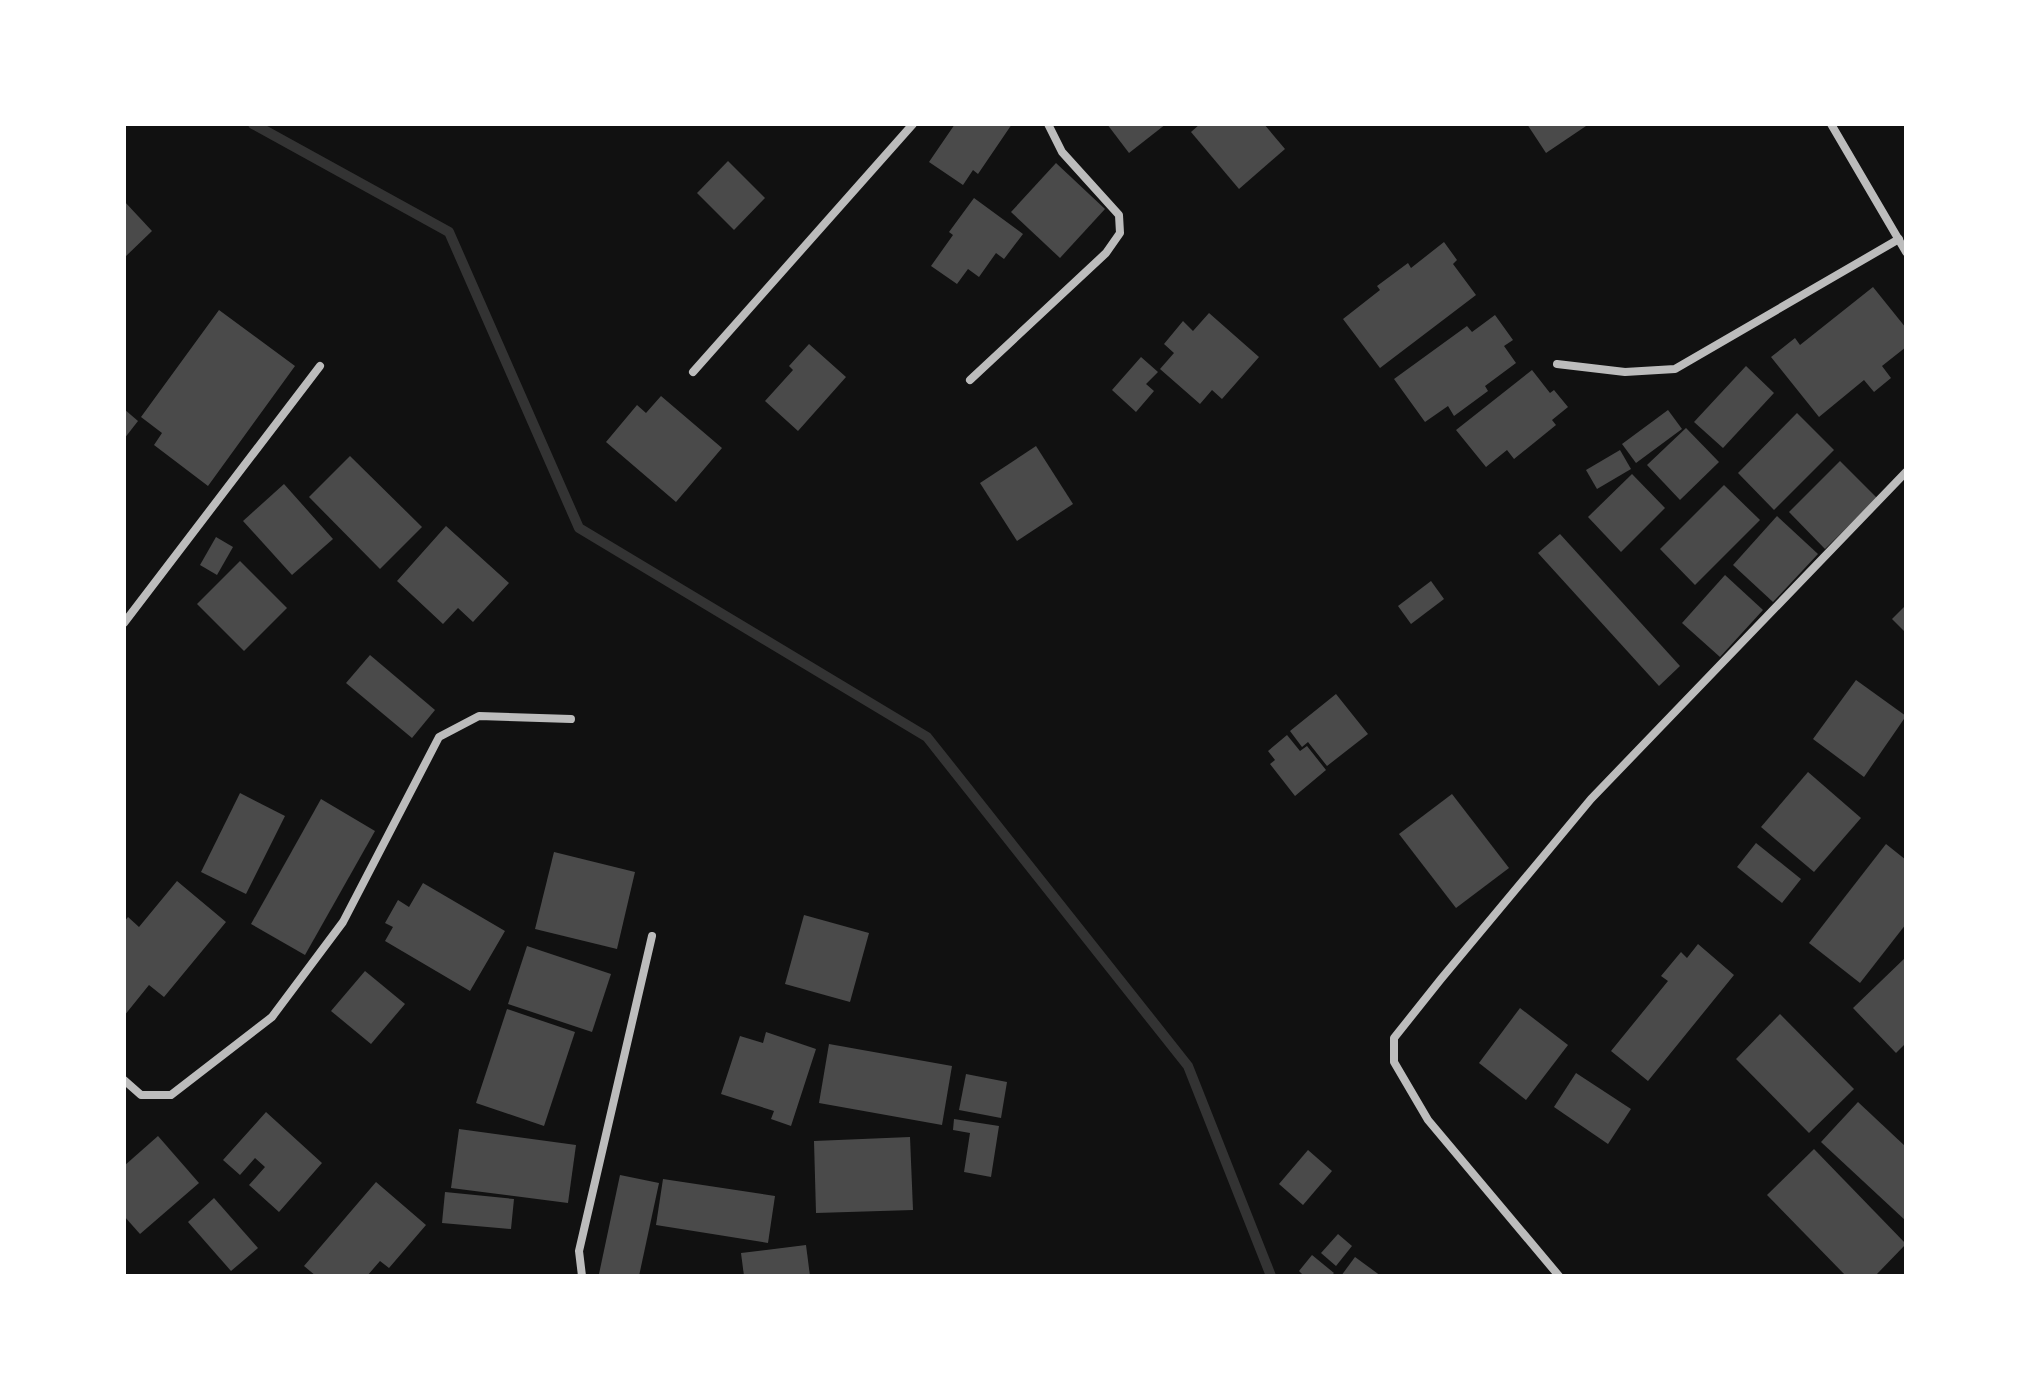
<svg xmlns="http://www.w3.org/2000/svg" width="2030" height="1400" font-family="'Source Serif 4',serif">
<rect width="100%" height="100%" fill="#111"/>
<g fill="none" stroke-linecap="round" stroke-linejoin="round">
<polyline stroke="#333" stroke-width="10" points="253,124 449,232 579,528 927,737 1188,1066 1271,1276"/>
</g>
<g fill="#4a4a4a">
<polygon points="955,124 1012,124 978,174 973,170 963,185 929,162"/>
<polygon points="1107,124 1166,124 1129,153"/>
<polygon points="1200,124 1264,124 1285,149 1239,189 1191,132"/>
<polygon points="1527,124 1589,124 1546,153"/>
<polygon points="728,161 765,198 734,230 697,193"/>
<polygon points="1056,163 1105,209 1060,258 1011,212"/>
<polygon points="974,198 1023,234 1004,259 996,253 979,277 968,269 957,284 931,266 953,235 949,232"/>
<polygon points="124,201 152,231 124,258"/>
<polygon points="1444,242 1457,260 1453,264 1476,295 1380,368 1343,319 1380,290 1377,286 1408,263 1411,268"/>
<polygon points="1873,287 1906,328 1906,347 1882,366 1891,378 1874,392 1864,380 1819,417 1771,357 1795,338 1800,345"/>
<polygon points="219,310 295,366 208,486 154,445 162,433 141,417"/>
<polygon points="1209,313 1259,357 1222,399 1212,390 1200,404 1160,369 1174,353 1164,344 1183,321 1193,331"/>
<polygon points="1495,315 1513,340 1504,346 1516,363 1485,386 1488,391 1454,416 1448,406 1425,422 1394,379 1467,326 1472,332"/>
<polygon points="809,344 846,377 798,431 765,401 793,370 789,366"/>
<polygon points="1141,357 1158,372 1146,384 1154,391 1136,412 1112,390"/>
<polygon points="1746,366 1774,393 1723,448 1694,422"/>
<polygon points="1532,370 1550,393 1554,390 1568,407 1552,420 1556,425 1514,459 1507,450 1486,467 1456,430"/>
<polygon points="661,396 722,448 676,502 606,442 637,405 646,413"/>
<polygon points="124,409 138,421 124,439"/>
<polygon points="1668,410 1682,429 1636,463 1622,444"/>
<polygon points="1797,413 1834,450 1774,510 1738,473"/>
<polygon points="1686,428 1719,462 1680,500 1647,465"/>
<polygon points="1036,446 1073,504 1017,541 980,483"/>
<polygon points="1620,450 1631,469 1597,489 1586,470"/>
<polygon points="350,456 422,527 380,569 309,497"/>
<polygon points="1840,461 1877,498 1825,549 1789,512"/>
<polygon points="1632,474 1665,508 1621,552 1588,517"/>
<polygon points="284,484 333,539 292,575 243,521"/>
<polygon points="1724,485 1760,520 1695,585 1660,549"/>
<polygon points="1777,516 1818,554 1773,602 1733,565"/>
<polygon points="446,526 509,583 473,622 458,608 443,624 397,581"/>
<polygon points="1560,534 1680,666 1659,686 1538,553"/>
<polygon points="216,537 233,547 217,575 200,565"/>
<polygon points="240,561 287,608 244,651 197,604"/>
<polygon points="1725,575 1763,610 1720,657 1682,623"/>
<polygon points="1431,581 1444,599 1411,624 1398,606"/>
<polygon points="1906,605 1906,633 1892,619"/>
<polygon points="370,655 435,710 412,738 346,683"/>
<polygon points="1856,680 1906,716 1864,777 1813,739"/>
<polygon points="1336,694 1368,734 1327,766 1308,742 1302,747 1290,731"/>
<polygon points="1287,735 1300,751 1307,746 1326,770 1295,796 1270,764 1275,760 1268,751"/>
<polygon points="1808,772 1861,818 1814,872 1761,827"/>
<polygon points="240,793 285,816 246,894 201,872"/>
<polygon points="1452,794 1509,868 1456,908 1399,834"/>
<polygon points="321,799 375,831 305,955 251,924"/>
<polygon points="1756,843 1801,879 1782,903 1737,867"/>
<polygon points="1886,844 1906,860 1906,924 1860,983 1809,943"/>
<polygon points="554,852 635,872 617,949 535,929"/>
<polygon points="177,881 226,922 164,997 149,985 124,1016 124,922 128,917 139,927"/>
<polygon points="423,883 505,931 470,991 385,941 393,927 385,923 398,900 409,907"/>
<polygon points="804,915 869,933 850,1002 785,984"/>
<polygon points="1698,944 1734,975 1648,1081 1611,1051 1668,981 1661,976 1681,952 1687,958"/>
<polygon points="527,946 611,974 592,1032 508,1004"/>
<polygon points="1906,957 1906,1043 1896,1053 1853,1008"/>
<polygon points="365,971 405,1004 371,1044 331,1011"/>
<polygon points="1520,1008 1568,1045 1526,1100 1479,1063"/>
<polygon points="507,1009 575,1032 544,1126 476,1103"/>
<polygon points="1780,1014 1854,1089 1809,1133 1736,1059"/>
<polygon points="766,1032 816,1049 791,1126 771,1119 774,1111 721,1094 740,1036 763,1043"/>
<polygon points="829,1044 952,1066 942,1125 819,1103"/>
<polygon points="1576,1073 1631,1109 1608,1144 1554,1107"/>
<polygon points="966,1074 1007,1082 1001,1118 959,1110"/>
<polygon points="1858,1102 1906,1147 1906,1221 1821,1142"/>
<polygon points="266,1112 322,1163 279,1212 249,1185 265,1167 255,1158 240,1175 223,1160"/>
<polygon points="954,1119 999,1126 991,1177 964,1172 970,1133 953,1130"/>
<polygon points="459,1129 576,1145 568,1203 451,1188"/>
<polygon points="158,1136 199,1183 140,1234 124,1216 124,1166"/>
<polygon points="910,1137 913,1210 816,1213 814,1141"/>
<polygon points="1814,1149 1906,1244 1875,1276 1846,1276 1767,1195"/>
<polygon points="1308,1150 1332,1171 1303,1205 1279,1184"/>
<polygon points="620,1175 659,1183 639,1276 599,1274"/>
<polygon points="663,1179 775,1196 768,1243 656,1225"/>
<polygon points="376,1182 426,1225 389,1268 380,1261 367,1276 316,1276 304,1266"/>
<polygon points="445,1192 514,1199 511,1229 442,1223"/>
<polygon points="214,1198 258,1248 231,1271 188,1222"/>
<polygon points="1338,1234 1352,1246 1336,1266 1321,1253"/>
<polygon points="806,1245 810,1276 744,1276 741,1253"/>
<polygon points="1312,1255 1334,1273 1331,1276 1304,1276 1299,1271"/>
<polygon points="1355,1257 1381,1276 1341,1276"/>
</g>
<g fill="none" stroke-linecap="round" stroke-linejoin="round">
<g stroke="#bcbcbc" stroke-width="8">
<polyline points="1831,124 1906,252"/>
<polyline points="1557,364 1625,372 1675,369 1899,239"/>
<polyline points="693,372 913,124"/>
<polyline points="970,380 1106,253 1120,233 1119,215 1062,152 1048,124"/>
<polyline points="124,623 320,366"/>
<polyline points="124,1080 141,1095 171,1095 272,1017 343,922 439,737 479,716 571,719"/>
<polyline points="582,1276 579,1251 652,936"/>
<polyline points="1559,1276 1428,1120 1394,1062 1394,1038 1441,979 1591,799 1906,472"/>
</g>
</g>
<rect width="2030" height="1400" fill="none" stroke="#ffffff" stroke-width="252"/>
</svg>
